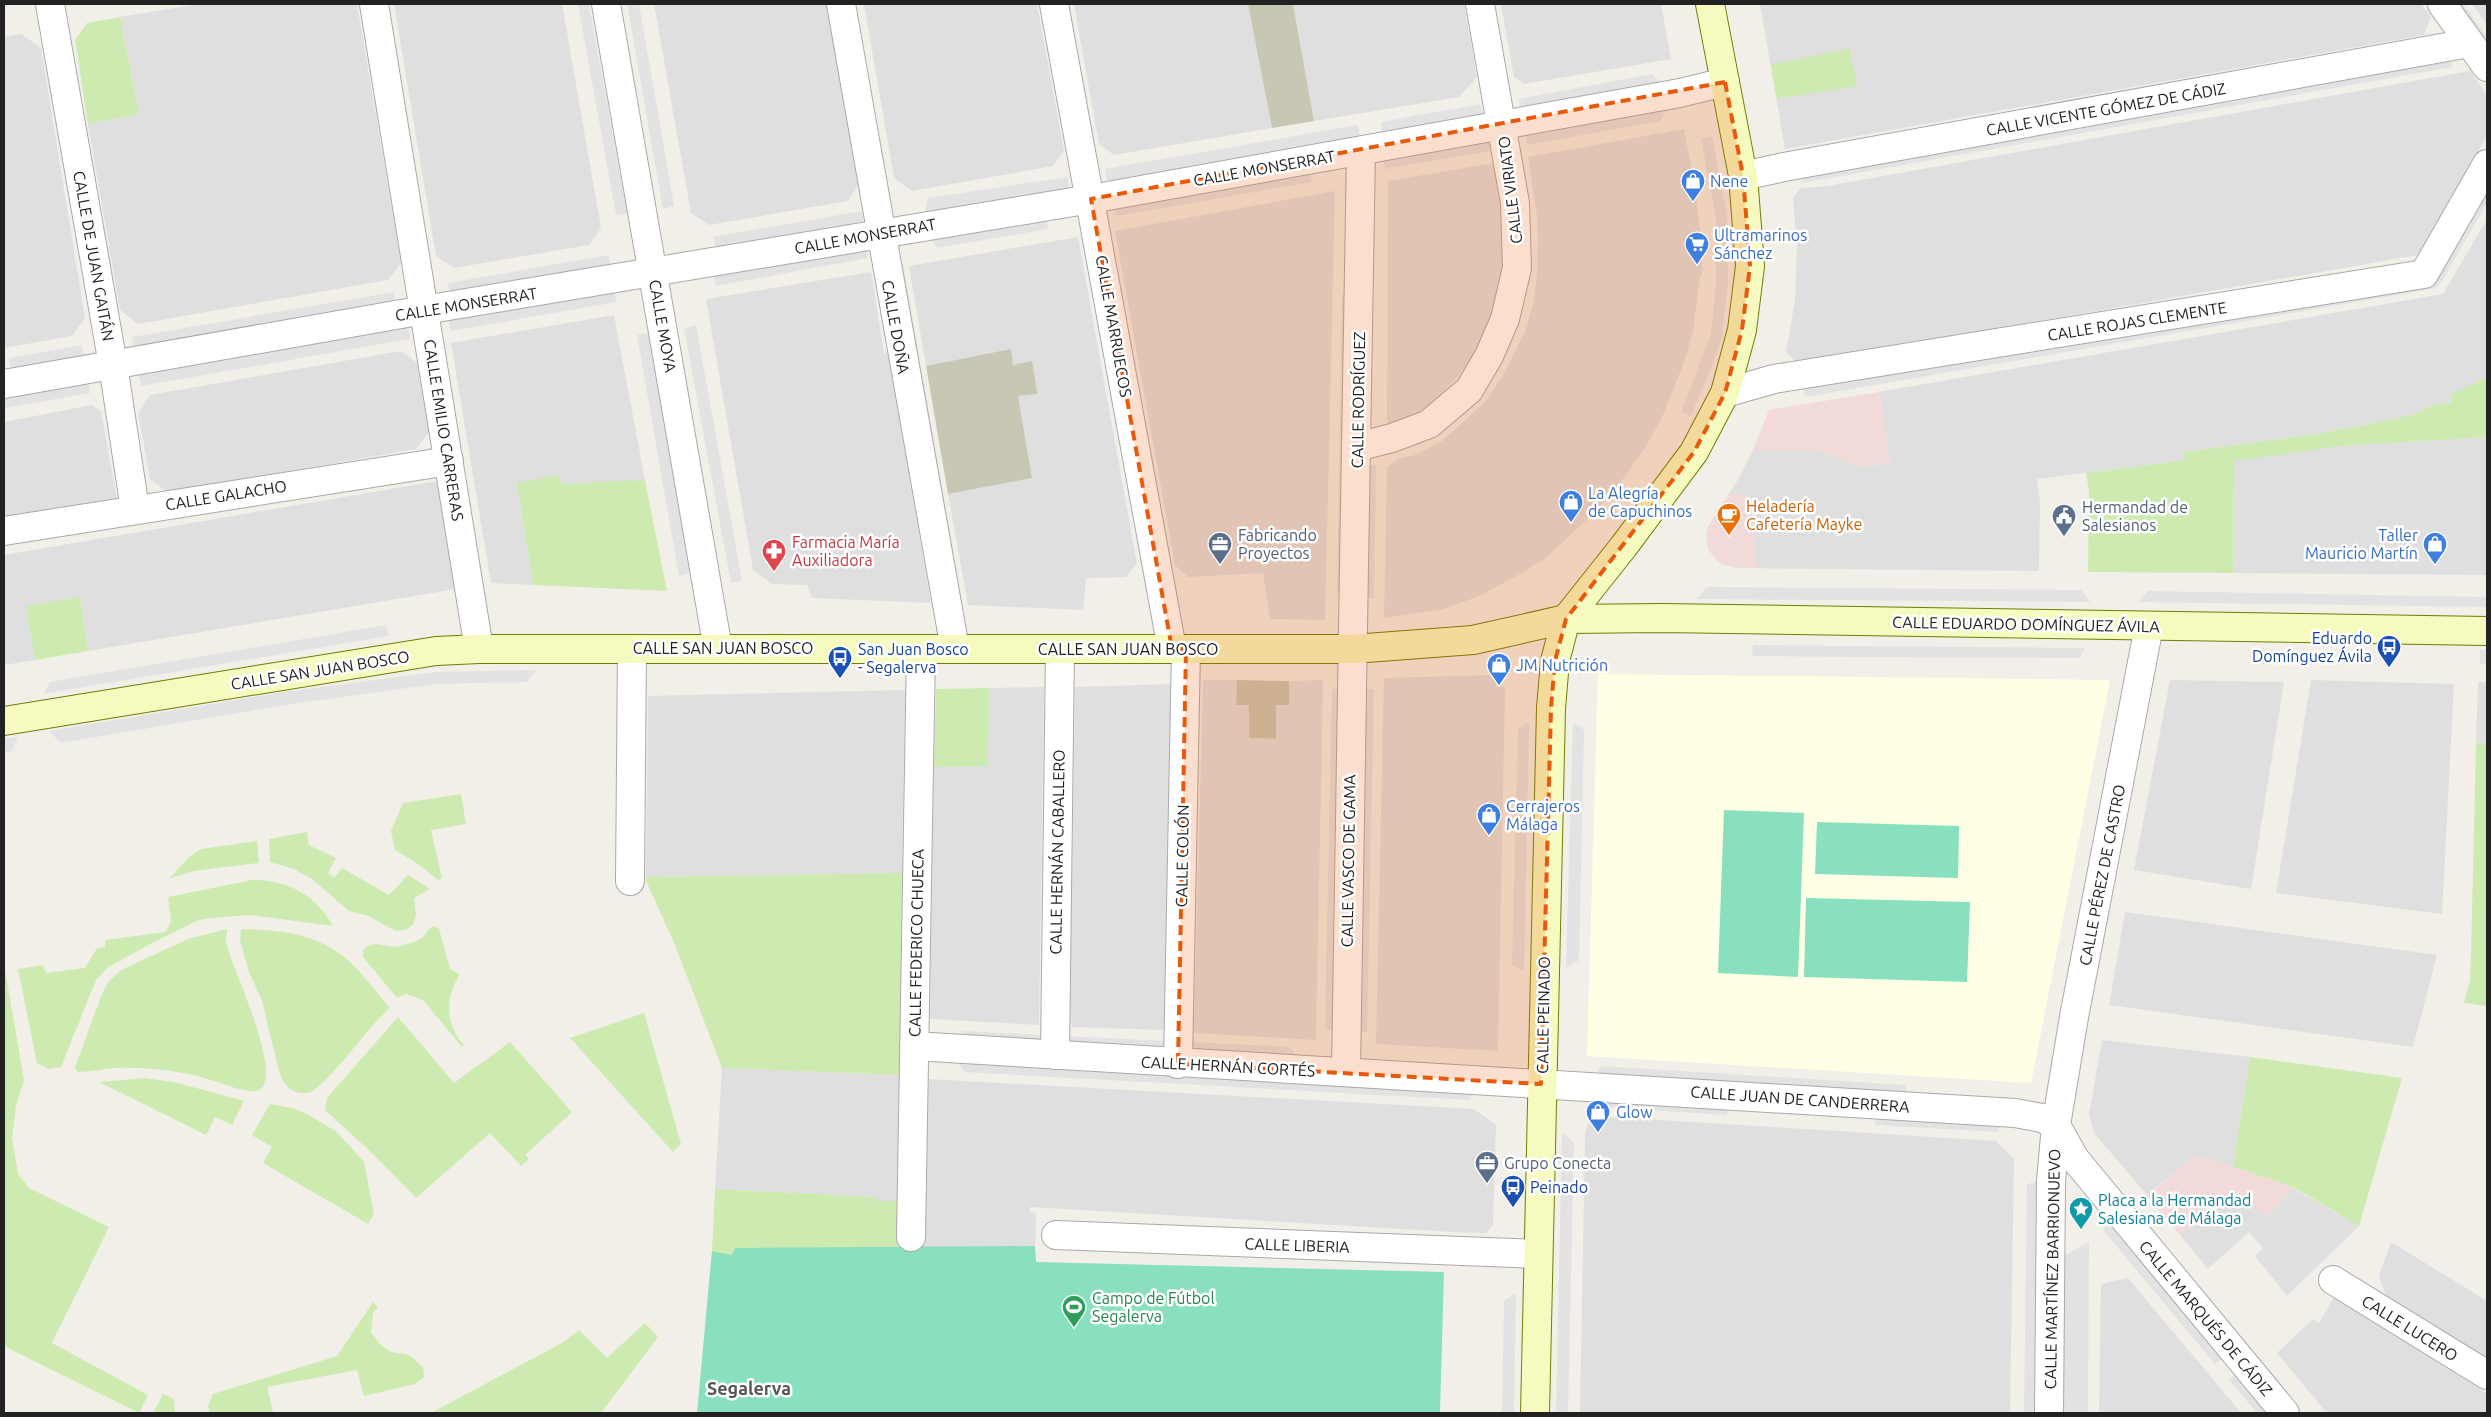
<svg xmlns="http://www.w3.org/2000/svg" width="2491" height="1417" font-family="Ubuntu,sans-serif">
<rect width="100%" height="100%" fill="#f2efe9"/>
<g fill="#e0dfdf">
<polygon points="199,4 357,4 401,263 388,280 138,324 120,310 88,124 139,114 120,17"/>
<polygon points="394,4 562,4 601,228 589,245 454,268 436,256"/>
<polygon points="654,4 828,4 858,185 848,201 709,225 691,213"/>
<polygon points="864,4 1037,4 1064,151 1053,166 912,191 894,178"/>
<polygon points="1074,4 1248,4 1272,128 1114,155 1099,144"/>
<polygon points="1293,4 1464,4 1477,77 1459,97 1314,121"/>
<polygon points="1501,4 1661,4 1671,59 1524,84 1514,77"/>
<polygon points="1760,4 2421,4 2431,17 2424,35 1785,149"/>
<polygon points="2472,4 2487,4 2487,25 2479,14"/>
<polygon points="21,34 41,48 85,318 72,336 4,348 4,37"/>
<polygon points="2470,71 2487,95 2487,136 2418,255 1797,363 1786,352 1795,301 1797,244 1793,198 1801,188 1828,186"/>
<polygon points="1684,129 1695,188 1702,249 1702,276 1700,277 1693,332 1683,365 1661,420 1646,446 1618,486 1596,511 1549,555 1524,572 1479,596 1444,609 1384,618 1387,468 1397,459 1415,455 1442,441 1484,403 1503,376 1526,329 1534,300 1537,273 1538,237 1537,216 1528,157"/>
<polygon points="1494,163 1504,219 1504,275 1492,313 1479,346 1461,373 1433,403 1411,416 1387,425 1388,181"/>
<polygon points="1335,191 1325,620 1270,619 1263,573 1188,577 1175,565 1115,231"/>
<polygon points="2487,219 2487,377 2451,394 2452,402 2429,406 2417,413 2395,419 2317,434 2184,452 2186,460 2037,479 2040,502 2039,571 1736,568 1718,562 1708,549 1706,535 1708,527 1739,478 1753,450 1819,450 1860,467 1890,463 1879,392 2443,294"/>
<polygon points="1078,237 1137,564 1126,577 1086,578 1083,610 968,605 948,494 1032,478 1018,396 1037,394 1037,391 1032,362 1013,365 1010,350 926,366 909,266"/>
<polygon points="871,272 884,353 888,353 931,603 812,598 807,585 772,584 753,570 706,299"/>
<polygon points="614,315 645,480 577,484 517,483 533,585 491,583 451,343"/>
<polygon points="401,351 417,363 429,432 416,449 172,491 166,491 150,479 138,413 150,395"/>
<polygon points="92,405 101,411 117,500 4,519 4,422"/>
<polygon points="2487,437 2487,575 2233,573 2234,460 2341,446"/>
<polygon points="438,481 456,589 88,651 80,598 27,606 35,660 4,665 4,555"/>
<polygon points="1493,675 1505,689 1498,1051 1376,1044 1384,678"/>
<polygon points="1203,680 1237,680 1236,704 1249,705 1249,738 1261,739 1275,739 1276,705 1289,705 1289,681 1323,680 1316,1040 1194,1033"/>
<polygon points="2170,680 2284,682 2251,889 2134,870"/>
<polygon points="2311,680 2454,684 2442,914 2276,893"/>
<polygon points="2478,682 2487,682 2487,744 2476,743"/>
<polygon points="1171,684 1164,1030 1072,1027 1070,1014 1075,687"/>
<polygon points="1044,687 1039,1025 930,1019 934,767 988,766 989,688"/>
<polygon points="905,690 902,873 646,877 648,696"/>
<polygon points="2125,912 2437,955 2413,1047 2109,1005"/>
<polygon points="2102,1040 2250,1057 2233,1167 2195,1155 2147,1195 2094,1133 2089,1114"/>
<polygon points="722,1068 900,1075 898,1201 876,1201 875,1197 715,1189"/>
<polygon points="928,1079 1474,1109 1496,1125 1493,1225 1486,1233 1453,1232 1030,1207 1030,1212 1036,1213 1035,1246 921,1248"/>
<polygon points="1597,1116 1996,1141 2014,1159 2010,1413 1580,1413 1585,1137 1587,1125"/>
<polygon points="2293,1188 2359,1226 2287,1296 2255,1256 2263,1248 2249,1232 2208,1269 2180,1235 2233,1189 2265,1216"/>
<polygon points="2391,1242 2487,1301 2487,1358 2386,1295 2379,1276"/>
<polygon points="2128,1278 2226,1395 2241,1413 2099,1413 2101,1284"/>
<polygon points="2334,1297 2487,1393 2487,1413 2327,1413 2277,1353 2313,1319 2319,1323"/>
</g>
<g fill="#f2dad9">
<polygon points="1879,392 1890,463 1860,467 1819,450 1753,450 1769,410"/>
<polygon points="1729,494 1747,494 1745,520 1754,527 1755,568 1727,566 1718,562 1708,549 1706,535 1708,527"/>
<polygon points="2195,1155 2233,1167 2294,1187 2265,1216 2233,1189 2180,1235 2147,1196"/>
</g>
<polygon fill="#ffffe5" points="1598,674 2110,680 2031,1083 1587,1056"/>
<g fill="#c7c7b4">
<polygon points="1248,4 1293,4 1314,121 1272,128"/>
<polygon points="1011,349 1013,365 1032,361 1037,391 1037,394 1018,396 1032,478 948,494 926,366"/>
<polygon points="1237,680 1289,681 1289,705 1276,705 1276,739 1249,738 1249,705 1236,705"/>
</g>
<g fill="#cdebb0">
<polygon points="120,17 139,114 88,124 75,40 87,23"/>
<polygon points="1850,49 1857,86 1777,99 1771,64"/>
<polygon points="2487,377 2487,437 2341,446 2234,461 2233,573 2088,572 2089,490 2086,473 2185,460 2184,452 2317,434 2395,419 2417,413 2429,406 2452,402 2451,394"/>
<polygon points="559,475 562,484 645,480 667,591 533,585 517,483"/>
<polygon points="80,597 88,651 35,660 26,606"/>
<polygon points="989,688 988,766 934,767 936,689"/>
<polygon points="2476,743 2487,744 2487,1006 2464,1003 2470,980 2471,953"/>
<polygon points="461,794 466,824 431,830 442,878 438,880 418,864 395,850 391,831 403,803"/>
<polygon points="307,832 309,845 336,858 328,873 334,878 342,868 389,895 408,875 430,889 414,898 416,915 413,925 405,930 396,931 368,916 349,911 312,879 294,869 270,862 269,839"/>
<polygon points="257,841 259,863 193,871 169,879 188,858 201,849"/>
<polygon points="902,873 900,1075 722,1068 675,945 646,881 646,877"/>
<path d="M252 880C287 880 316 894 333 926L250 915 212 918 199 920 156 941 108 967 96 980 61 1067 49 1069 37 1063 18 969 43 965 46 973 85 968 97 948 105 947V940L166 932 171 921 168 897Z"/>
<path d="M434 926 439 929 450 969 460 974C445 998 445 1024 464 1045L462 1047 423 1000 406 994 397 998 363 957V950C375 938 385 949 400 946 408 944 416 942 423 937 427 933 428 928 434 926Z"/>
<path d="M227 929C227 933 226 937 226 941 229 962 288 1081 257 1091 246 1094 208 1078 194 1075 168 1070 141 1067 115 1068 102 1069 89 1072 77 1072L75 1067 102 994 109 981 121 970 188 939Z"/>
<path d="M241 929C276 930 311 932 340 954 358 967 375 991 390 1008 362 1033 342 1068 312 1092 296 1096 287 1090 280 1075L262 1001 249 972 240 940Z"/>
<polygon points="4,964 24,1080 16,1105 12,1138 18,1174 29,1188 109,1227 52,1343 148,1395 139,1413 4,1346"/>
<polygon points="644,1013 681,1144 673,1152 570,1038"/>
<polygon points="398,1017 454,1083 510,1042 572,1112 525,1155 529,1159 521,1166 490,1133 416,1198 374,1155 325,1110 327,1098"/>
<polygon points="2250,1057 2402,1078 2359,1226 2293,1187 2233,1167"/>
<polygon points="145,1078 178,1083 244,1101 232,1125 215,1117 206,1135 99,1082"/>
<polygon points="270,1104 292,1108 307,1114 337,1132 364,1162 374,1214 368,1224 263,1163 272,1147 252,1135"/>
<polygon points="715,1189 875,1197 877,1201 898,1201 898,1248 735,1248 732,1255 712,1251"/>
<polygon points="373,1302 378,1307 373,1313 371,1332 381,1345 391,1352 409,1355 423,1367 424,1377 415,1384 364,1396 357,1370 267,1387 273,1412 210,1413 208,1406 213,1394 337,1356"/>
<polygon points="645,1323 658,1337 601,1413 431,1413 562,1343 579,1330 607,1358"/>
<polygon points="163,1394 174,1399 175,1413 153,1413"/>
</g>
<g fill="#88e0be">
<polygon points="1724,810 1804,813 1798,977 1718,973"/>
<polygon points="1817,822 1959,826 1958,878 1815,874"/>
<polygon points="1806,898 1970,902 1967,982 1804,977"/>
<polygon points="1035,1246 1036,1262 1444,1272 1440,1413 697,1413 712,1251 732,1255 735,1248"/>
</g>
<g fill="#e2e2e2">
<polygon points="578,4 589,4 627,213 616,215"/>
<polygon points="627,4 639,4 674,206 663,209"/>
<polygon points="2450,4 2463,4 2487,37 2487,55"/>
<polygon points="2450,56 2452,67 1802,183 1800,172"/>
<polygon points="1652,74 1663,85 1521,110 1519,99"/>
<polygon points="1480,104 1483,117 1382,134 1381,122"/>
<polygon points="1667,109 1660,121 1527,145 1525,132"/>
<polygon points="1358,125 1360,137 1107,183 1105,169"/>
<polygon points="1712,136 1727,217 1728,281 1722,337 1713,363 1691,416 1681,412 1711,334 1716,281 1716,218 1701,138"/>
<polygon points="1490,141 1491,151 1385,169 1383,159"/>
<polygon points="1310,171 1312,182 1116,216 1115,206"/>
<polygon points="1068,177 1069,189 925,213 928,198"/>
<polygon points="2487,182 2487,203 2442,281 2437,287 2431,289 1805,397 1803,386 2429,280"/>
<polygon points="862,211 864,223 716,249 713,237"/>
<polygon points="1046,214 1048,229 937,248 930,237"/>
<polygon points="866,246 868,258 716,286 714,275"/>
<polygon points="609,255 611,268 450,295 448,283"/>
<polygon points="903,264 962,602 952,602 893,266"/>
<polygon points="614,291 617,302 451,331 448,320"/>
<polygon points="394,292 395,303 135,350 132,337"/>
<polygon points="1342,295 1353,295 1347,593 1337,593"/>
<polygon points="408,325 410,339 141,386 138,372"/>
<polygon points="696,325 742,581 731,583 684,328"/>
<polygon points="649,333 691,573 679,576 637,335"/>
<polygon points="82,345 84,357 11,370 9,358"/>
<polygon points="87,380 90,393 4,408 4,395"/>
<polygon points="1366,465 1376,465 1374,598 1364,599"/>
<polygon points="1706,587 2081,590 2090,602 1697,599"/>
<polygon points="2148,591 2487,597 2487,607 2138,602"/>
<polygon points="386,625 389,636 43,694 50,682"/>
<polygon points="1753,645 1847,646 2085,648 2079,658 1847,657 1752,656"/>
<rect x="2480" y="650" width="7" height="14"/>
<polygon points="536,670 527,682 436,684 285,705 61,743 49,731 284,692 436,672"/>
<polygon points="1343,688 1336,1030 1325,1029 1332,689"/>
<polygon points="1364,689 1374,689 1367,1032 1357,1032"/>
<polygon points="1529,722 1524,971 1512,966 1518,729"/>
<polygon points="1573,722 1584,730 1579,960 1566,968"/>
<polygon points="18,737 12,751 4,753 4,739"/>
<polygon points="962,1031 1290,1047 1298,1059 958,1041"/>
<polygon points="957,1060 1477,1090 1469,1100 964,1072"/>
<polygon points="1600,1066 1906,1085 1906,1097 1596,1076"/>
<polygon points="1597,1096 1728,1104 1727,1115 1601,1107"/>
<polygon points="1876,1112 2001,1124 1997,1132 1875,1125"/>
<polygon points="1562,1132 1574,1143 1568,1413 1556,1413"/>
<polygon points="2036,1182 2034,1413 2024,1413 2027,1184"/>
<polygon points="2109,1218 2224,1357 2215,1364 2103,1230"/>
<polygon points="2089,1242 2088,1413 2063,1413 2063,1256"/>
<polygon points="1516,1293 1514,1413 1502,1413 1504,1301"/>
<polygon points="2237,1373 2270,1413 2257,1413 2229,1380"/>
</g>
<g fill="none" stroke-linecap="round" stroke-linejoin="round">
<defs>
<g id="pedestrian">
<polyline points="1055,1055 1060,649"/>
<polyline points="1178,1064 1186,649"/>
</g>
<g id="minor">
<polyline points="50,4 113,365 135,509"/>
<polyline points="374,4 479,649"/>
<polyline points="606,4 718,649"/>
<polyline points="841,4 955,649"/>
<polyline points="1054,4 1172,649"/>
<polyline points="2442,4 2487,67"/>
<polyline points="1743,176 1784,167 2469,43"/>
<polyline points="4,384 424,310 1091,199 1680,93 1725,82"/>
<polyline points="1725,393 1774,379 2424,274 2487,164"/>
<polyline points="1357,447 1392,438 1429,424 1469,390 1489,356 1505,319 1517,268 1515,203 1480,4"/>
<polyline points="4,531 449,461"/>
<polyline points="630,881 632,649"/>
<polyline points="914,1046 2015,1113 2042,1118 2056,1125"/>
<path d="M1346 1072C1349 765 1357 458 1361 151"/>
<polyline points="2056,1125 2075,1159 2089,1176 2285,1413"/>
<polyline points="1056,1235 1538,1254"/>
<polyline points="911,1237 921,649"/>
<polyline points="2333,1280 2487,1375"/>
<polyline points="2049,1413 2051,1181 2056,1125 2074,1017 2149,626"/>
</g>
<g id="secondary">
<polyline points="4,721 436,651 479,649 1353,649 1473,640 1566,619 1663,618 2487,631"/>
<polyline points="1535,1413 1551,708 1555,661 1566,619 1624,546 1694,452 1725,393 1742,330 1750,266 1743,176 1710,4"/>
</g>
</defs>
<use href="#pedestrian" stroke="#a9a9a9" stroke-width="30"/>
<use href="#minor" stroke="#a9a9a9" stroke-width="30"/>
<use href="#secondary" stroke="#707d05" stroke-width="30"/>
<use href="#pedestrian" stroke="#fff" stroke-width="28"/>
<use href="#minor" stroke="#fff" stroke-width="28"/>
<use href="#secondary" stroke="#f7fabf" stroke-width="28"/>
</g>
<path fill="#e8590c" fill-opacity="0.2" stroke="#e8590c" stroke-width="4" stroke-dasharray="10 6" stroke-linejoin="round" d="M1725 82 1743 176 1750 266 1742 330 1725 393 1694 452 1566 619 1555 661 1551 708 1541 1084 1178 1064 1186 649H1172L1091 199Z"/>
<defs>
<symbol id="shop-pin" viewBox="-11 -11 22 30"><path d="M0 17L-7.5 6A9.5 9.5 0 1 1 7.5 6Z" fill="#3f7fe0" stroke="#fff"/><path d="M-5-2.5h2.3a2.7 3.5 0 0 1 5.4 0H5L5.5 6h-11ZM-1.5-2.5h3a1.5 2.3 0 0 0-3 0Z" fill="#fff"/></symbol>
<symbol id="supermarket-pin" viewBox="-11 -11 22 30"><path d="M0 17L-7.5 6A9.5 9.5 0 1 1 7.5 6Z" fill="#3f7fe0" stroke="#fff"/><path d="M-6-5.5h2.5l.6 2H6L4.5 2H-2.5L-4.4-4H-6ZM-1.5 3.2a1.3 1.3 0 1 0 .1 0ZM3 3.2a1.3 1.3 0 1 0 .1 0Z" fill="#fff"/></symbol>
<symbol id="cafe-pin" viewBox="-11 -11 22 30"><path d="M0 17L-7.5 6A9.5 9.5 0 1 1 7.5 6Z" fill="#e8710a" stroke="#fff"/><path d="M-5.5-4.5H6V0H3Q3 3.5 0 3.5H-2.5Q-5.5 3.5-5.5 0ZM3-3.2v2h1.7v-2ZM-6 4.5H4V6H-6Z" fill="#fff"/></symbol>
<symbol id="civic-pin" viewBox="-11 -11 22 30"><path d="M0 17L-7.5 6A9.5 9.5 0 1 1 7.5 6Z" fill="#5c6f8a" stroke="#fff"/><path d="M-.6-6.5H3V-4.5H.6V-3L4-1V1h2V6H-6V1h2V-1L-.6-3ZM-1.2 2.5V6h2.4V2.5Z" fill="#fff"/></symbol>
<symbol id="office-pin" viewBox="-11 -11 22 30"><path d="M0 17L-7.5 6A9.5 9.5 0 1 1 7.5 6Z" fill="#5c6f8a" stroke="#fff"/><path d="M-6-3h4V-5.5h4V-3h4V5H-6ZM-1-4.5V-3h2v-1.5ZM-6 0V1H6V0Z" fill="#fff"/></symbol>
<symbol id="pharmacy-pin" viewBox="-11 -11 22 30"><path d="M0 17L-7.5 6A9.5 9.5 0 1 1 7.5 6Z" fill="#e0444e" stroke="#fff"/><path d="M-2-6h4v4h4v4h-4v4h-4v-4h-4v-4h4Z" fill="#fff"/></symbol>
<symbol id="bus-pin" viewBox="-11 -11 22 30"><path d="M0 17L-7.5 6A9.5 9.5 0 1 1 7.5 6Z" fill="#1a4fb4" stroke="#fff"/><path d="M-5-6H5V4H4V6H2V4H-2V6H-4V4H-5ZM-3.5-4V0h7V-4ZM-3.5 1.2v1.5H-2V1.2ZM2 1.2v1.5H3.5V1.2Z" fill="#fff"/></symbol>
<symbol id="sight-pin" viewBox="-11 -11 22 30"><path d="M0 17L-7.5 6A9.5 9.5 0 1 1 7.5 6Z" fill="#0f9aa8" stroke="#fff"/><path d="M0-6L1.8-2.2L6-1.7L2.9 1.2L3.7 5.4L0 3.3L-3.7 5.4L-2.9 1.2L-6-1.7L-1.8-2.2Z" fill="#fff"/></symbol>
<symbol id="stadium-pin" viewBox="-11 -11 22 30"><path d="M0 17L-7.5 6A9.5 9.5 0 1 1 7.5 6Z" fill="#2e9e5b" stroke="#fff"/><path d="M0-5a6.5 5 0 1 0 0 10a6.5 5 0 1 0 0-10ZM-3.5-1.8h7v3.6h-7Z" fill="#fff"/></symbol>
</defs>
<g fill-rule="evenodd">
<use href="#shop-pin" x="1679" y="167" width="28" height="38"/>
<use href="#supermarket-pin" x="1683" y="230" width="28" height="38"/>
<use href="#shop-pin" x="1557" y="488" width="28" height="38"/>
<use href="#cafe-pin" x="1715" y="501" width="28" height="38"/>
<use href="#civic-pin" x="2050" y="502" width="28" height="38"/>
<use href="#office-pin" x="1206" y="530" width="28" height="38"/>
<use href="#shop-pin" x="2421" y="530" width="28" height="38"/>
<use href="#pharmacy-pin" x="760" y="537" width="28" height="38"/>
<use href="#bus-pin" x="2375" y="633" width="28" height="38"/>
<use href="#bus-pin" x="826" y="644" width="28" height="38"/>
<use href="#shop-pin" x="1485" y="651" width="28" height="38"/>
<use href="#shop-pin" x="1475" y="801" width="28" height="38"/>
<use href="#shop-pin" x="1584" y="1098" width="28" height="38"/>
<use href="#office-pin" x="1473" y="1149" width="28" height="38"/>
<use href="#bus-pin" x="1499" y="1173" width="28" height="38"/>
<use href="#sight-pin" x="2067" y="1195" width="28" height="38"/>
<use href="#stadium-pin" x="1060" y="1293" width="28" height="38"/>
</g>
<g text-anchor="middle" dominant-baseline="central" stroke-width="5" stroke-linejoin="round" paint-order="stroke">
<g font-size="16" fill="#222" stroke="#fff">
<text transform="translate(2106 109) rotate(-10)">CALLE VICENTE GÓMEZ DE CÁDIZ</text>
<text transform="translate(1264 168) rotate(-10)">CALLE MONSERRAT</text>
<text transform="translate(1510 190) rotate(-97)">CALLE VIRIATO</text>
<text transform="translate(865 236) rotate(-10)">CALLE MONSERRAT</text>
<text transform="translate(94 256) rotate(80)">CALLE DE JUAN GAITÁN</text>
<text transform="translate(466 304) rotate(-9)">CALLE MONSERRAT</text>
<text transform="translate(2137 321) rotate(-9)">CALLE ROJAS CLEMENTE</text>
<text transform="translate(663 326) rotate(80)">CALLE MOYA</text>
<text transform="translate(1114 326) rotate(80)">CALLE MARRUECOS</text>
<text transform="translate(896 327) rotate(80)">CALLE DOÑA</text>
<text transform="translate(1358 400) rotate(-89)">CALLE RODRÍGUEZ</text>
<text transform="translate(444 430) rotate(81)">CALLE EMILIO CARRERAS</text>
<text transform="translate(226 495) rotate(-9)">CALLE GALACHO</text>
<text transform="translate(2026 624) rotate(1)">CALLE EDUARDO DOMÍNGUEZ ÁVILA</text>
<text x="723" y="648">CALLE SAN JUAN BOSCO</text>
<text x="1128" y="649">CALLE SAN JUAN BOSCO</text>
<text transform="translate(320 670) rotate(-9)">CALLE SAN JUAN BOSCO</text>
<text transform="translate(1057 852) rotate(-89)">CALLE HERNÁN CABALLERO</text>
<text transform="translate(1182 856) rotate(-89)">CALLE COLÓN</text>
<text transform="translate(1348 861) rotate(-89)">CALLE VASCO DE GAMA</text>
<text transform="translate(2102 875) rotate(-79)">CALLE PÉREZ DE CASTRO</text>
<text transform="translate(916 943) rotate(-89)">CALLE FEDERICO CHUECA</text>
<text transform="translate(1543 1015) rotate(-89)">CALLE PEINADO</text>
<text transform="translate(1228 1066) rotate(3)">CALLE HERNÁN CORTÉS</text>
<text transform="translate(1800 1099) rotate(4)">CALLE JUAN DE CANDERRERA</text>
<text transform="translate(1297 1245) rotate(2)">CALLE LIBERIA</text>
<text transform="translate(2052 1269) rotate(-89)">CALLE MARTÍNEZ BARRIONUEVO</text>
<text transform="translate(2206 1318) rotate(50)">CALLE MARQUÉS DE CÁDIZ</text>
<text transform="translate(2410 1328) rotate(32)">CALLE LUCERO</text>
</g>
<g font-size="16" fill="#366cbe" stroke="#fff" text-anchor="start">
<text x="1710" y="181">Nene</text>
<text x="1714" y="235">Ultramarinos<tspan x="1714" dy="18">Sánchez</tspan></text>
<text x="1588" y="493">La Alegría<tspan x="1588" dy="18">de Capuchinos</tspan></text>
<text x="2418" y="535" text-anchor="end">Taller<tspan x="2418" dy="18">Mauricio Martín</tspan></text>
<text x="1516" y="665">JM Nutrición</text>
<text x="1506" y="806">Cerrajeros<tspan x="1506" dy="18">Málaga</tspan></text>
<text x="1616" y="1112">Glow</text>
</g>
<g font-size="16" fill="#c56008" stroke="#fff" text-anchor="start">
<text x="1746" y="506">Heladería<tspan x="1746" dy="18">Cafetería Mayke</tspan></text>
</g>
<g font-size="16" fill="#4e5e75" stroke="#fff" text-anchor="start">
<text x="2082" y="507">Hermandad de<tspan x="2082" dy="18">Salesianos</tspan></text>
<text x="1238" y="535">Fabricando<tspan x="1238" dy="18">Proyectos</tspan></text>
<text x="1504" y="1163">Grupo Conecta</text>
</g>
<g font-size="16" fill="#be3a42" stroke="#fff" text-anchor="start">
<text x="792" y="542">Farmacia María<tspan x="792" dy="18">Auxiliadora</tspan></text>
</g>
<g font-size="16" fill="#164399" stroke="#fff" text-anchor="start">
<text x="2372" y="638" text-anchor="end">Eduardo<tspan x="2372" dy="18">Domínguez Ávila</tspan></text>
<text x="858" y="649">San Juan Bosco<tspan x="858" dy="18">- Segalerva</tspan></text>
<text x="1530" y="1187">Peinado</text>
</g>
<g font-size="16" fill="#0d838f" stroke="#fff" text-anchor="start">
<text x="2098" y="1200">Placa a la Hermandad<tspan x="2098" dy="18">Salesiana de Málaga</tspan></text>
</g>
<g font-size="16" fill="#27864d" stroke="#fff" text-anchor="start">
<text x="1092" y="1298">Campo de Fútbol<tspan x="1092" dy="18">Segalerva</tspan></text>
</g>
<g font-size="18" font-weight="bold" fill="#555" stroke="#fff">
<text x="749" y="1388">Segalerva</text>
</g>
</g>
<rect width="2491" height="1417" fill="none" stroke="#222222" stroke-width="10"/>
</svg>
